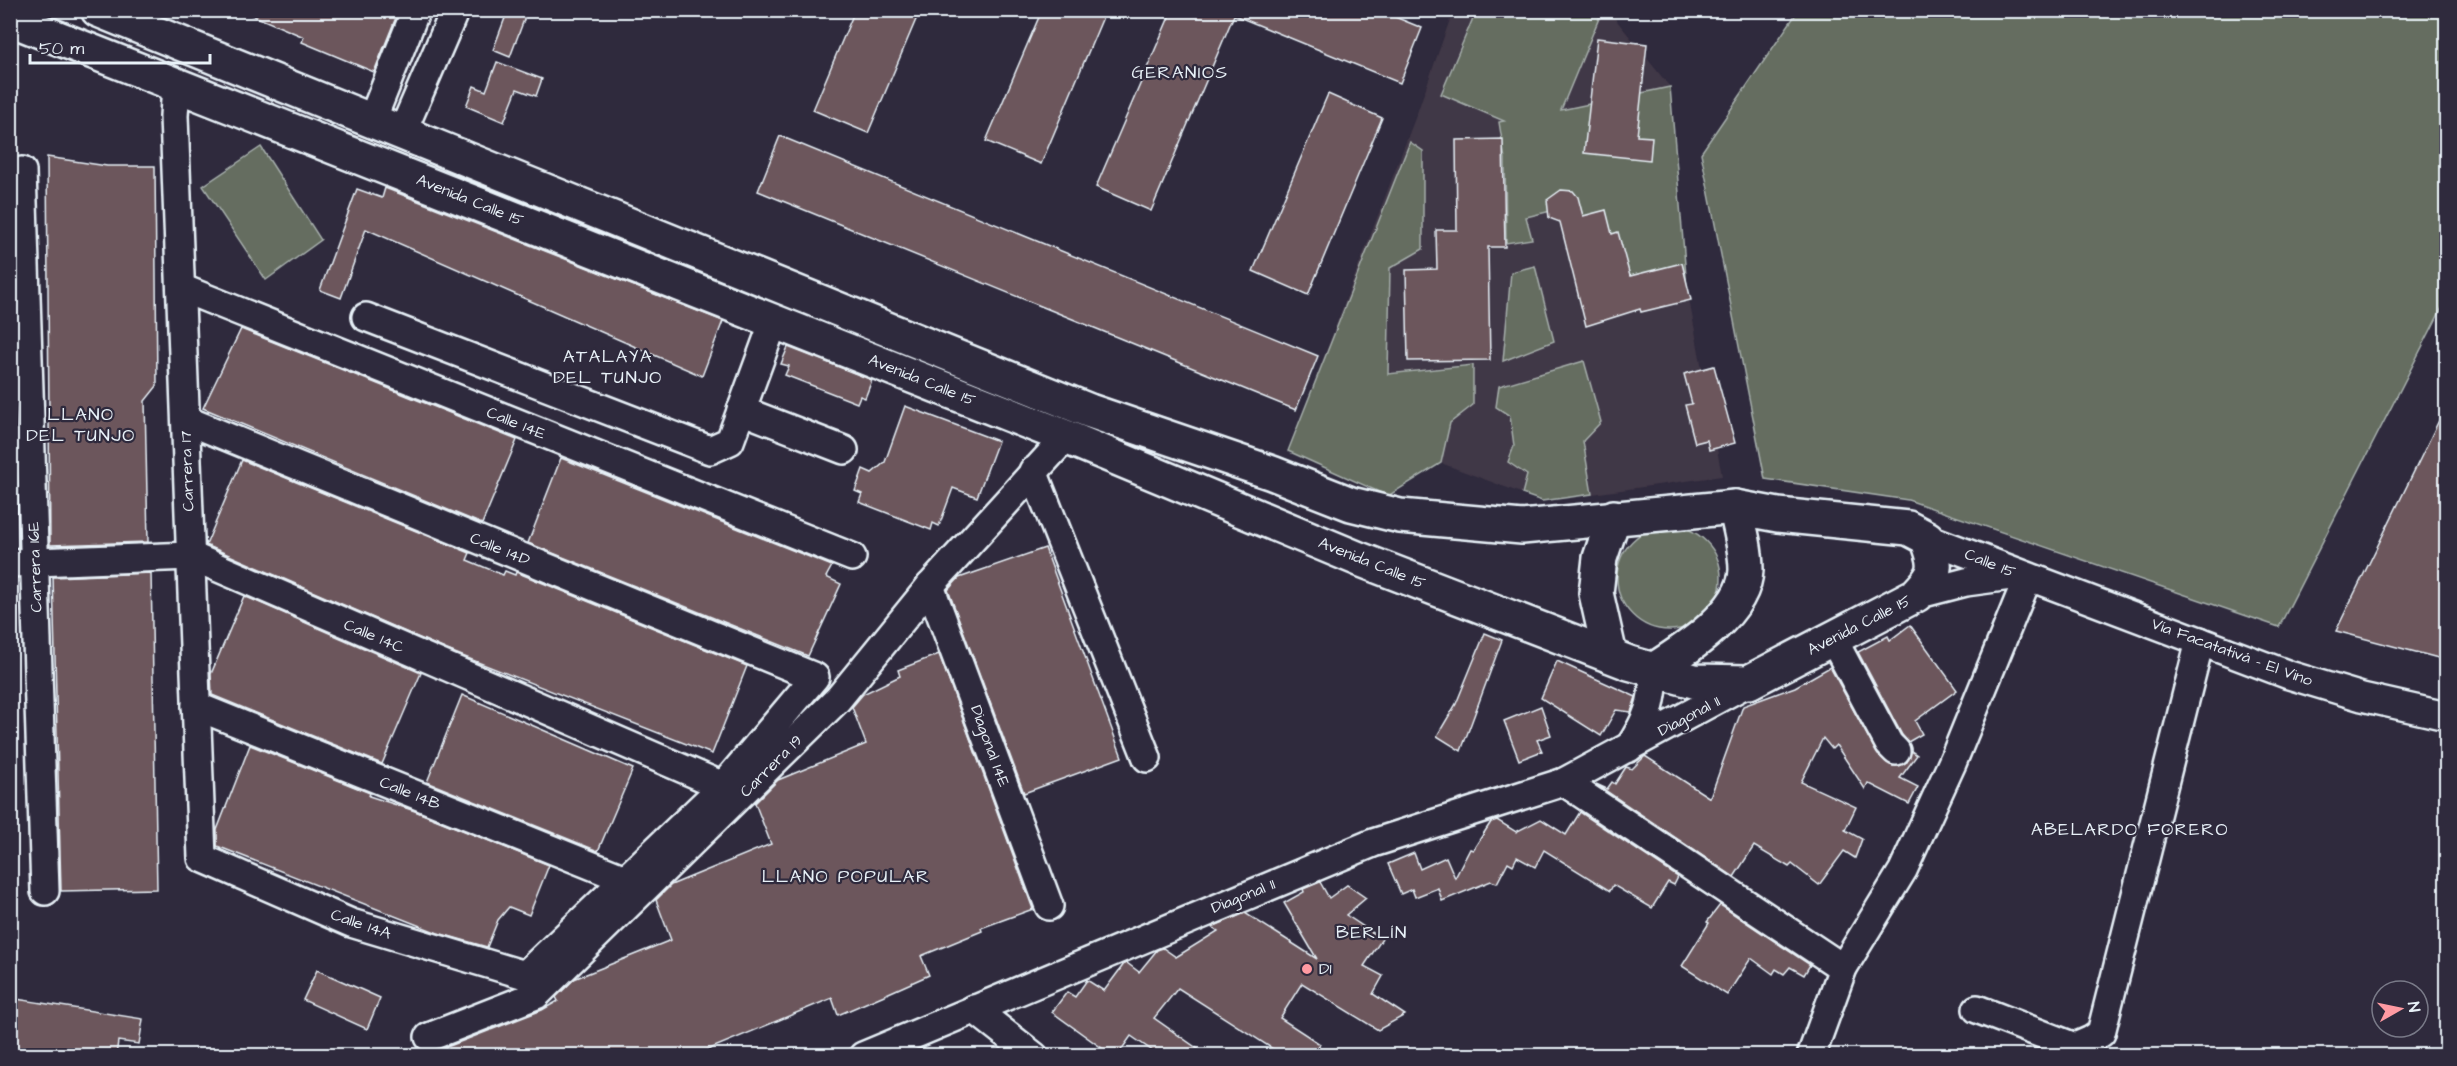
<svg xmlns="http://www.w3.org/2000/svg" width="2457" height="1066" font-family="'Architects Daughter',sans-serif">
<rect width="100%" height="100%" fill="#2f2a3d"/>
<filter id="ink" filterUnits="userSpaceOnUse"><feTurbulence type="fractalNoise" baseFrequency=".0167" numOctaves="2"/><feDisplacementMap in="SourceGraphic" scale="12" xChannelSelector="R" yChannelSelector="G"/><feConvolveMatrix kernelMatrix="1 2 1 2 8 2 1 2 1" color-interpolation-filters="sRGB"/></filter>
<g filter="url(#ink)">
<polygon fill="#413746" points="1453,11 1609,11 1670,87 1687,288 1722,476 1542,501 1441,463 1388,496 1288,451 1417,113"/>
<g fill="#656d60" stroke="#a6afac" stroke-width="1.5">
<polygon points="1476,11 1602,11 1561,110 1670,87 1687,288 1625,307 1583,227 1576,205 1526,217 1532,239 1506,243 1505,159 1499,122 1504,121 1441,94"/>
<polygon points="1798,11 2446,11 2446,300 2279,627 1908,500 1765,479 1701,153"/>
<polygon points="1410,142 1423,151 1423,249 1390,268 1388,374 1473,365 1473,405 1450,423 1441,463 1388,496 1288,451"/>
<polygon points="261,147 321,240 266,280 203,186"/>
<polygon points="1535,266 1554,341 1503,361 1511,272"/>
<polygon points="1584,361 1601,422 1583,441 1592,494 1542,501 1522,494 1527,475 1508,462 1514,446 1510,416 1496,407 1499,386"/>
<circle cx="1669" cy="578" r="52"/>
</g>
<g fill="#6c565b" stroke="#e8f1f8" stroke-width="1.5">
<polygon points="240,10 399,10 374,72 302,42 304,37"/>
<polygon points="508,10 525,17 510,57 493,50"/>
<polygon points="855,10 920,10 868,133 813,110"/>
<polygon points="1042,10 1106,10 1041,164 986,141"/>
<polygon points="1172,10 1378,10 1422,28 1400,83 1234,15 1151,211 1096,187"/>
<polygon points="1597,38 1647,44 1637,136 1652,137 1650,160 1584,153"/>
<polygon points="497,62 542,79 536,96 517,89 504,122 466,106 474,86 486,91"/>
<polygon points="1328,94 1382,118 1308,295 1253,271"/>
<polygon points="780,136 1318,356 1296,410 758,191"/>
<polygon points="1503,139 1505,247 1488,247 1490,360 1408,361 1406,270 1437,269 1436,230 1457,230 1456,140"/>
<polygon points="47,157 107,166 155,166 157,386 145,401 148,542 50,545"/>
<polygon points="385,188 723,321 702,376 366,229 341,298 320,290 357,189 382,198"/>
<polygon points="1561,190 1573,191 1578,197 1583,216 1606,210 1612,234 1618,232 1630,276 1682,263 1691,300 1641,312 1640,309 1586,326 1560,222 1549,218 1547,200"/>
<polygon points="241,329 517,440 482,524 203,408"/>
<polygon points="788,347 872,380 865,398 860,396 857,403 785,375 789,366 781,364"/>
<polygon points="1714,366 1735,443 1709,450 1707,440 1695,443 1685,405 1692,404 1684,374"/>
<polygon points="905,406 998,441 977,497 953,488 939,526 933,523 931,530 859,502 862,494 855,491 863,469 872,473 885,462"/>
<polygon points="2446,406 2446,660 2336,631"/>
<polygon points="561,458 832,566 826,577 841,584 808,656 528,543"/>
<polygon points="242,460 470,553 467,560 503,575 505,571 515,575 516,572 747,666 712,754 447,650 206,545"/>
<polygon points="1045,548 1122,757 1024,793 948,590 959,578"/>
<polygon points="151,573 157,889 61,891 53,577"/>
<polygon points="244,596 421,673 382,764 212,695 211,674"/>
<polygon points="1910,625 1957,690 1915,721 1922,734 1908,742 1902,735 1858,652 1888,636 1890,640"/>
<polygon points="1485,633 1502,640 1461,751 1437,736 1456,704"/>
<polygon points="939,654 1033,909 981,928 982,931 921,956 929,975 882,996 838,1015 832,998 693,1056 424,1056 542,1010 558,1001 556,997 574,979 671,940 656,900 671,885 771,844 755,803 778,780 866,744 852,707 863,694 900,676 898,670"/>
<polygon points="1557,661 1636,697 1631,712 1616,710 1601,736 1541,698"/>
<polygon points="1830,667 1878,755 1893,766 1907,762 1911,751 1917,755 1900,778 1918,787 1909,804 1868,783 1865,789 1836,745 1832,749 1823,738 1801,782 1856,807 1845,830 1862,839 1855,858 1844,851 1819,885 1792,864 1789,867 1754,846 1734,877 1596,784 1607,789 1612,782 1615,784 1626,767 1632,769 1645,756 1710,798 1743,706 1795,687"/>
<polygon points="462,695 633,769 598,851 427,782"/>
<polygon points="1541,706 1551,735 1537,740 1542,751 1519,760 1504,721"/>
<polygon points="250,745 370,793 369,796 415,811 549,865 529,915 509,907 498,920 487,947 438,933 217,846 217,830"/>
<polygon points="1580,812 1678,877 1674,885 1668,882 1652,908 1613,885 1610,891 1544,850 1535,867 1517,857 1513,865 1508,862 1497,883 1491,881 1442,901 1438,888 1415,897 1412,889 1401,894 1388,864 1414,853 1420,869 1446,857 1455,878 1470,849 1473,850 1491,822 1497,820 1516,832 1541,819 1566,835"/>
<polygon points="1320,882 1329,898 1347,885 1366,898 1346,915 1382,939 1364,966 1383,976 1373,994 1405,1015 1378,1030 1302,983 1280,1018 1320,1044 1313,1056 1284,1056 1178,988 1154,1018 1208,1056 1160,1056 1131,1036 1117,1056 1113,1056 1052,1012 1067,992 1075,997 1087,980 1104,991 1124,964 1127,963 1139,972 1157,950 1163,948 1176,957 1218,931 1212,927 1245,913 1317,959 1284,903 1304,892 1303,889"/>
<polygon points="1720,905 1810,965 1804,975 1790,967 1784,974 1776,969 1773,974 1751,958 1727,995 1682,966 1709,923 1707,922"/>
<polygon points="317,970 380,998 367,1029 303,1000"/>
<polygon points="10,998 143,1019 139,1044 118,1041 116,1056 10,1056"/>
</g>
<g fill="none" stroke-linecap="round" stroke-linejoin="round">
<defs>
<g id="minor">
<polyline points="176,85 174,116 202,858 351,923 525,975 723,786 815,677 186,420"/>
<polyline points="372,120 416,10"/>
<polyline points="402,133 455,10"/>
<polyline points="22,171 45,891"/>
<polyline points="181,288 852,557"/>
<polyline points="366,317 710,450 730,441 774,321"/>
<polyline points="741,410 844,450"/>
<polyline points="1033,471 1147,758"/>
<polyline points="1927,538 2289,675 2362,697 2446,716"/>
<polyline points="10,563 191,556 723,786"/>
<polyline points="930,586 1049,906"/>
<polyline points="1916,595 1966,582 2018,575"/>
<polyline points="1832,637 1889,744 1896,751"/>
<polyline points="196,706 625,879"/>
<path d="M1629 748C1649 717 1652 706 1655 669"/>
<polyline points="1564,782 1843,968"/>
<polyline points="974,1009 1034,1056"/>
<polyline points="1977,1009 2075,1047 2091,1040 2101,1033 2200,641"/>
<polyline points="429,1037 536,995 838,699 930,586 1066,437"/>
<polyline points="863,1056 1373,843 1564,782 1749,682"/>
<polyline points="1811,1056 1843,968 1903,870 1953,761 2028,577"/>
</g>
<g id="major">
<path d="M10 19 1066 437 1359 559 1629 663 1694 681 1749 682 1916 595C1938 572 1938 567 1927 538L1908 528 1778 515 1735 507 1522 527 1400 516 1351 504 1272 473 1090 411 98 10"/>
<polyline points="1610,655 1596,593 1600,558 1614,517"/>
<path d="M1655 669C1685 650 1745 612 1746 570 1746 549 1740 527 1735 507"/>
</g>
</defs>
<use href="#minor" stroke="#e8f1f8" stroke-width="32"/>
<use href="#major" stroke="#e8f1f8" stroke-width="38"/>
<use href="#minor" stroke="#2f2a3d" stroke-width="27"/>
<use href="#major" stroke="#2f2a3d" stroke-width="33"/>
</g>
</g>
<circle fill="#ff9aa2" stroke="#2f2a3d" stroke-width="2" cx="1307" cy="969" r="6"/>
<g text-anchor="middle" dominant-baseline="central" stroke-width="4.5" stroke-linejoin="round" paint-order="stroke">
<g font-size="16" fill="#e8f1f8" stroke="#2f2a3d">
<text transform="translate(470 200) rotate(22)">Avenida Calle 15</text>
<text transform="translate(922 380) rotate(22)">Avenida Calle 15</text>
<text transform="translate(516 423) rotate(22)">Calle 14E</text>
<text transform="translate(187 471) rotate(-92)">Carrera 17</text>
<text transform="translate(500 549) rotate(22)">Calle 14D</text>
<text transform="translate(1372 563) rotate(22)">Avenida Calle 15</text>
<text transform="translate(1990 563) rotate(22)">Calle 15</text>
<text transform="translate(35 567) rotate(-92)">Carrera 16E</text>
<text transform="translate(1859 625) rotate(-27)">Avenida Calle 15</text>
<text transform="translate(374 636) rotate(23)">Calle 14C</text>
<text transform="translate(2232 652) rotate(20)">Vía Facatativá - El Vino</text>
<text transform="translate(1689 716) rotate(-28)">Diagonal 11</text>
<text transform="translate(990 746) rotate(70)">Diagonal 14E</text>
<text transform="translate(771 766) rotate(-45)">Carrera 19</text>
<text transform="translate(410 793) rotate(22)">Calle 14B</text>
<text transform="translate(1243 896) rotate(-22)">Diagonal 11</text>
<text transform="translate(361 924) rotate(19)">Calle 14A</text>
</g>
<g font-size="16" fill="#e8f1f8" stroke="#2f2a3d" text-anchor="start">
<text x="1319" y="969">D1</text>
</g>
<g font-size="18" letter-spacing="1.5" fill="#e8f1f8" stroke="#2f2a3d">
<text x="1180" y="72">GERANIOS</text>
<text x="608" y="356">ATALAYA<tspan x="608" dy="21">DEL TUNJO</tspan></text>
<text x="81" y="414">LLANO<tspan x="81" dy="21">DEL TUNJO</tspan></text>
<text x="2130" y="829">ABELARDO FORERO</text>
<text x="846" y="876">LLANO POPULAR</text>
<text x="1372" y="932">BERLÍN</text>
</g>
</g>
<rect width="2457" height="1066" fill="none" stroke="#2f2a3d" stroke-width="36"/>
<rect x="18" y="18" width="2421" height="1030" fill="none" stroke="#e8f1f8" stroke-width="2" filter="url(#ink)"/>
<g transform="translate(2400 1009) rotate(81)"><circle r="28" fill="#2f2a3d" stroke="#797a88" stroke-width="1.5"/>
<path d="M0-4.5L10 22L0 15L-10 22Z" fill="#ff9aa2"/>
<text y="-9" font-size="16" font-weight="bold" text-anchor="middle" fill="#e8f1f8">N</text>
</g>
<path d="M30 54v9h180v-9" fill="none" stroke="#e8f1f8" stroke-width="3"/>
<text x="39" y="54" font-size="18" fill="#e8f1f8" stroke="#2f2a3d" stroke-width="4.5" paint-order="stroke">50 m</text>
</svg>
